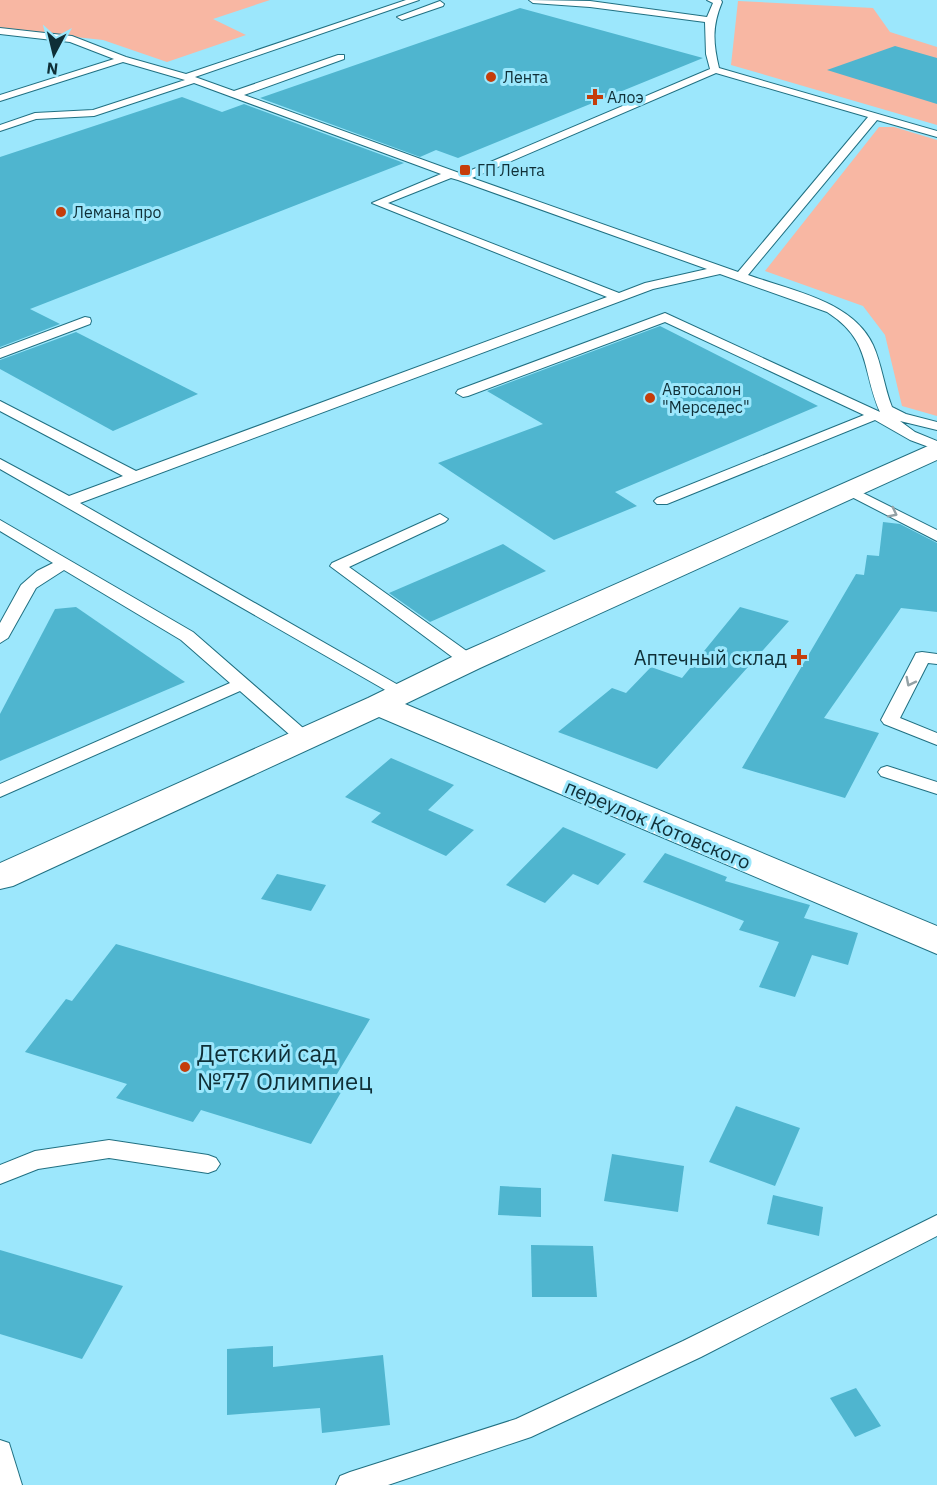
<svg xmlns="http://www.w3.org/2000/svg" width="937" height="1485" font-family="'IBM Plex Sans',sans-serif">
<rect width="100%" height="100%" fill="#9ce7fc"/>
<g fill="#f8b7a3">
<polygon points="0,0 270,0 213,19 246,35 167,62 103,40 0,29"/>
<polygon points="738,1 873,8 890,32 937,47 937,125 731,65"/>
<polygon points="879,127 894,127 937,140 937,416 902,406 885,335 863,306 765,271"/>
</g>
<g fill="#4fb5cf">
<polygon points="520,8 703,58 458,158 436,150 420,157 260,98"/>
<polygon points="895,46 937,58 937,104 827,70"/>
<polygon points="182,97 222,112 244,104 404,163 30,309 60,324 0,347 0,157"/>
<polygon points="660,326 818,406 615,492 637,506 554,540 438,463 543,424 487,391"/>
<polygon points="76,332 198,394 113,431 0,369 0,360"/>
<polygon points="883,522 900,524 937,543 937,612 901,608 824,718 879,733 845,798 742,768 856,574 864,575 867,555 879,556"/>
<polygon points="503,544 546,571 430,622 389,593"/>
<polygon points="76,607 185,682 0,761 0,714 55,609"/>
<polygon points="740,607 789,621 657,769 558,732 612,688 626,693 651,667 682,678"/>
<polygon points="391,758 454,785 428,810 474,830 446,856 371,822 381,813 345,797"/>
<polygon points="563,827 626,854 598,885 573,874 545,903 506,885"/>
<polygon points="665,853 727,877 725,881 810,905 804,918 858,933 848,965 812,955 795,997 759,987 779,942 739,930 744,921 643,882"/>
<polygon points="277,874 326,885 311,911 261,899"/>
<polygon points="116,944 370,1019 334,1079 347,1082 311,1144 201,1110 193,1122 116,1098 127,1084 25,1052 66,999 72,1001"/>
<polygon points="736,1106 800,1128 775,1186 709,1162"/>
<polygon points="612,1154 684,1166 678,1212 604,1201"/>
<polygon points="500,1186 541,1188 541,1217 498,1215"/>
<polygon points="773,1195 823,1207 819,1236 767,1224"/>
<polygon points="531,1245 593,1246 597,1297 532,1297"/>
<polygon points="0,1250 123,1286 82,1359 0,1334"/>
<polygon points="273,1346 273,1367 383,1355 390,1425 322,1433 320,1408 227,1415 227,1349"/>
<polygon points="856,1388 881,1426 855,1437 830,1398"/>
</g>
<g fill="none" stroke-linecap="round" stroke-linejoin="round">
<defs>
<g id="lane">
<path d="M406 0H419L195 77 234 91 338 55H344V59L244 95 462 174 710 69 706 54 705 22 590 7 533 3 529 0 590 1 707 17 713 3 707 0H721L722 2C712 26 713 43 719 68L937 131V137L877 120 748 275C790 290 853 301 873 345 882 365 884 387 892 407L906 414 937 422V430L900 421 915 432 937 441V450L910 440 875 420 667 504H657L654 501 657 498 864 415 665 322 468 396 463 397 456 393 458 390 665 313 880 412C861 368 872 341 827 312L720 274 653 289 80 503 407 690 410 694 407 698 401 699 0 469V459L69 496 123 476 0 411V401L136 471 607 297 372 203 441 174 194 83 94 116 36 119 0 131V125L35 113 93 110 185 80 123 62 0 101V95L114 59 70 42 0 34V28L72 36 126 57 186 74ZM716 73 868 117 738 272 472 178ZM451 178 458 180 707 269 645 283 619 293 388 203Z"/>
<polygon points="440,1 444,4 443,6 402,20 397,17"/>
<polygon points="85,317 90,318 91,321 90,324 0,358 0,349"/>
<polygon points="849,486 937,530 937,541 844,493 842,490"/>
<polygon points="440,514 448,519 445,522 349,567 475,657 478,661 475,665 463,665 330,566 332,563"/>
<polygon points="0,520 193,632 310,734 313,738 310,742 298,742 240,691 0,797 0,784 230,683 181,640 64,570 36,588 8,638 0,643 0,623 21,585 37,571 53,563 0,531"/>
<polygon points="922,652 937,654 937,664 928,663 900,718 937,733 937,745 884,724 881,720 914,657 916,653"/>
<polygon points="887,766 937,782 937,794 881,776 878,772 881,768"/>
<polygon points="109,1140 208,1155 216,1158 220,1164 216,1170 208,1173 109,1158 38,1169 0,1184 0,1165 35,1151"/>
<polygon points="937,1215 937,1236 701,1357 531,1437 388,1485 336,1485 340,1476 350,1472 516,1419 683,1341"/>
<polygon points="0,1440 9,1443 22,1485 0,1485"/>
</g>
<polygon id="street" points="937,442 937,460 480,668 405,704 937,926 937,954 379,717 13,886 0,889 0,863 368,698 458,654"/>
</defs>
<use href="#lane" stroke="#207082" stroke-width="2"/>
<use href="#street" stroke="#207082" stroke-width="2"/>
<use href="#lane" fill="#fff" fill-rule="evenodd"/>
<use href="#street" fill="#fff" fill-rule="evenodd"/>
</g>
<defs><path id="oneway-chevron" d="M-2-3.5L2.5 0L-2 3.5" fill="none" stroke-width="1.6" stroke-linecap="round" stroke-linejoin="round" transform="scale(1.5)"/></defs>
<g stroke="#93a1a5">
<use href="#oneway-chevron" transform="translate(893 513) rotate(27)"/>
<use href="#oneway-chevron" transform="translate(910 682) rotate(117)"/>
</g>
<g fill="#c53d0a" stroke="#9ce7fc" stroke-width="2">
<circle cx="491" cy="77" r="6"/>
<path d="M592 88h6v6h6v6h-6v6h-6v-6h-6v-6h6z"/>
<rect x="459" y="164" width="12" height="12" rx="3"/>
<circle cx="61" cy="212" r="6"/>
<circle cx="650" cy="398" r="6"/>
<path d="M796 648h6v6h6v6h-6v6h-6v-6h-6v-6h6z"/>
<circle cx="185" cy="1067" r="6"/>
</g>
<g text-anchor="middle" dominant-baseline="central" stroke-width="6" stroke-linejoin="round" paint-order="stroke">
<g font-size="16" fill="#0f2f37" stroke="#9ce7fc" text-anchor="start">
<text x="503" y="77">Лента</text>
<text x="607" y="97">Алоэ</text>
<text x="477" y="170">ГП Лента</text>
<text x="73" y="212">Лемана про</text>
<text x="662" y="389">Автосалон<tspan x="662" dy="18">"Мерседес"</tspan></text>
</g>
<g font-size="20" fill="#0f2f37" stroke="#9ce7fc" text-anchor="end">
<text x="787" y="657">Аптечный склад</text>
</g>
<g font-size="20" fill="#0f2f37" stroke="#9ce7fc">
<text transform="translate(658 824) rotate(23)">переулок Котовского</text>
</g>
<g font-size="24" fill="#0f2f37" stroke="#9ce7fc" text-anchor="start">
<text x="197" y="1053">Детский сад<tspan x="197" dy="28">№77 Олимпиец</tspan></text>
</g>
</g>
<g transform="translate(54 54) rotate(187)" stroke="#9ce7fc" stroke-width="4.5" paint-order="stroke">
<path d="M0-4.5L10 22L0 15L-10 22Z" fill="#0f2f37"/>
<text y="-9" font-size="16" font-weight="bold" text-anchor="middle" fill="#0f2f37">N</text>
</g>
</svg>
